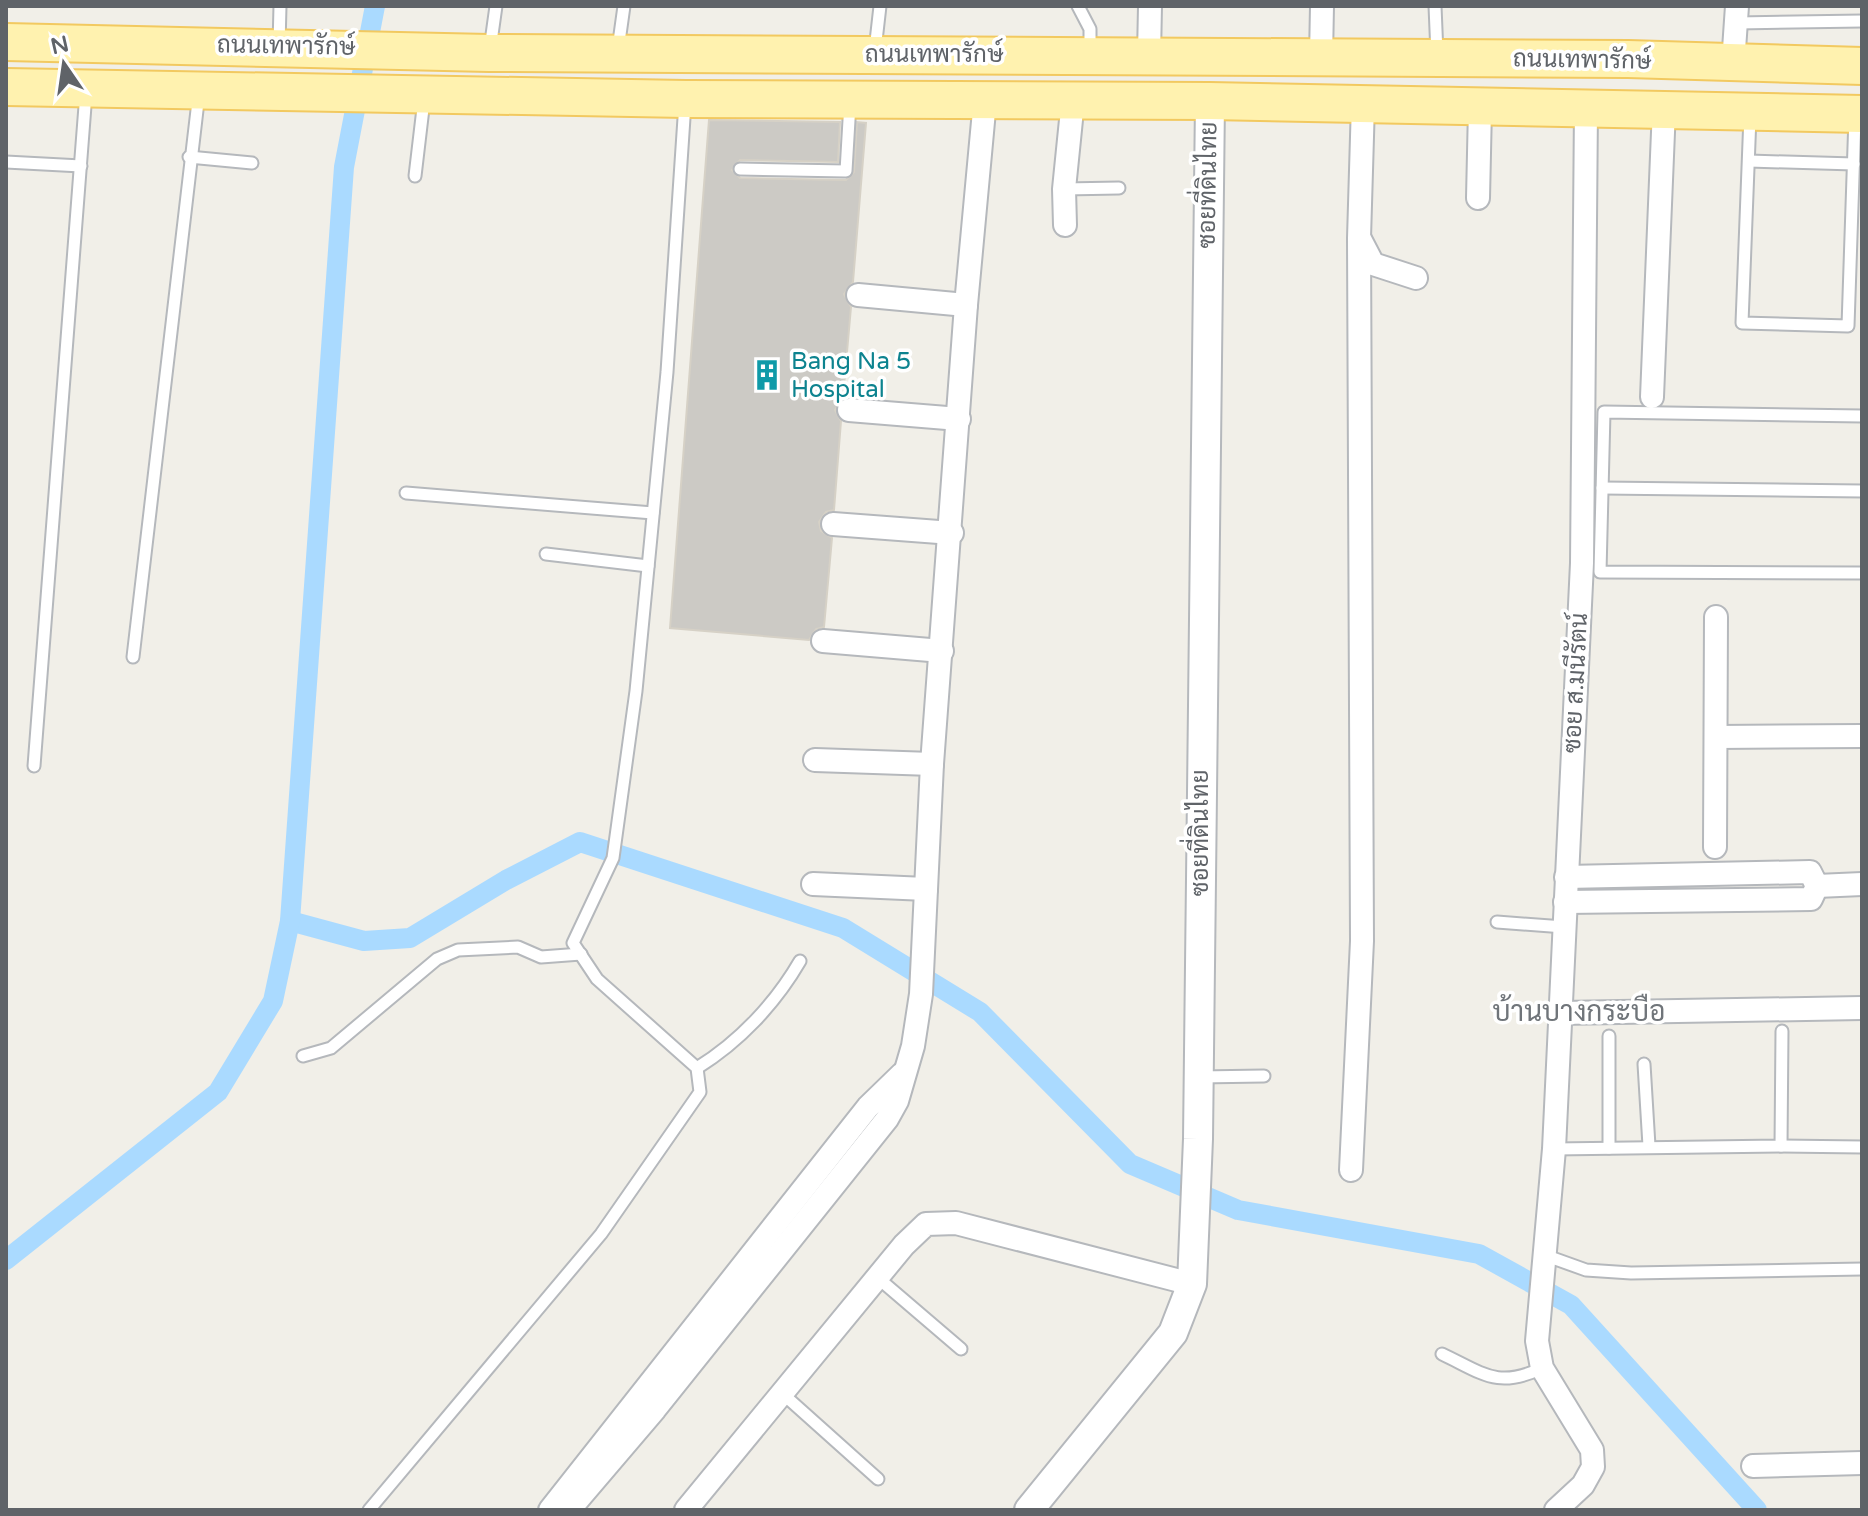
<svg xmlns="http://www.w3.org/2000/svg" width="1868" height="1516" font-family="'Varela Round',Sarabun,sans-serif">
<rect width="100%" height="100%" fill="#f1efe8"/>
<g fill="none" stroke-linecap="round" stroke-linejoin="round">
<g stroke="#aadaff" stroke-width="20">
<polyline points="290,921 364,941 410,938 506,880 580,842 843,928 980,1012 1130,1164 1238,1210 1479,1254 1571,1305 1757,1510"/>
<polyline points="6,1260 218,1092 273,1001 290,921 344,167 375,6"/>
</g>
</g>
<polygon fill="#cccac5" stroke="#d6d1c6" stroke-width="2" points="709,120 840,122 838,162 740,160 732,170 740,178 846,180 854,172 857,122 866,123 853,282 844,294 851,307 843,397 835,410 841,421 834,510 826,512 819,522 821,531 832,538 824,627 816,629 809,640 670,628"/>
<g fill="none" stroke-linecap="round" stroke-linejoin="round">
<defs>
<g id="service">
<polyline points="1078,6 1090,29 1090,53"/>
<polyline points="1435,6 1437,54"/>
<polyline points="1737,23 1862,21"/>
<polyline points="279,45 280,6"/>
<polyline points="490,49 496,6"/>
<polyline points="618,49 624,6"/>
<polyline points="875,50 880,6"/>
<polyline points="1750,116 1742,323 1848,326 1855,117"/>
<polyline points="189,157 252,163"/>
<polyline points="1749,161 1854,164"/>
<polyline points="6,162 81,166"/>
<polyline points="740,169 846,171 850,103"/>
<polyline points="415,176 424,100"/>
<polyline points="1064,189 1119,188"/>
<polyline points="1862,416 1604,412 1600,572 1862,573"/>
<polyline points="1602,488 1862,491"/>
<polyline points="406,493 653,513"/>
<polyline points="546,554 648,566"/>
<polyline points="133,657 199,93"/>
<polyline points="34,766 86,93"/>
<polyline points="1497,922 1564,927"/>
<polyline points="303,1056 331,1048 437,959 458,950 518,947 541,957 581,954"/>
<polyline points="1644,1064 1649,1146"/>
<path d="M697 1068C739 1042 775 1004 800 961"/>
<polyline points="1199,1077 1264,1076"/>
<polyline points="1781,1146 1862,1147"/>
<polyline points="1609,1148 1609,1036"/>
<polyline points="1554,1149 1781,1146 1782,1031"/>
<polyline points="1547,1256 1586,1270 1631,1273 1862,1269"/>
<polyline points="878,1278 961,1349"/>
<path d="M1442 1354C1484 1374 1498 1389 1542 1368"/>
<polyline points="783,1394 878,1479"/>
<polyline points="369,1510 601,1234 700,1092 697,1068 597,979 573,943 613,858 636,691 667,372 685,103"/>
</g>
<g id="minor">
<polyline points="1149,55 1150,6"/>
<polyline points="1321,57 1322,6"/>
<polyline points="1733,64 1737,6"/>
<polyline points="1478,198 1480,108"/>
<polyline points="1065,225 1064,189 1073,100"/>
<polyline points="1360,239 1373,264 1416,278"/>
<polyline points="858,295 966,305"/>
<polyline points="1652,397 1664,108"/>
<polyline points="849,410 959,419"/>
<polyline points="833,524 952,533"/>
<polyline points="823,641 942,651"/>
<polyline points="1716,737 1862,736"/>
<polyline points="815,760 932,764"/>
<polyline points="1715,847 1716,617"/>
<polyline points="813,884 926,889"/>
<polyline points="1817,886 1862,884"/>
<polyline points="1565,902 1811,899 1817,886 1810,872 1566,877"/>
<polyline points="1561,1013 1862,1008"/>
<polyline points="1351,1170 1362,941 1359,238 1363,103"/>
<polyline points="1753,1466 1862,1463"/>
<polyline points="550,1510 868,1107 902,1074"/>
<polyline points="569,1510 655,1409 887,1119 897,1101 913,1046 921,994 932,764 966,305 985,100"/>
<polyline points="686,1510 904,1245 926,1224 956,1223 1192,1284"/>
<polyline points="1556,1510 1583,1485 1593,1467 1592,1450 1542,1368 1537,1341 1554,1149 1582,563 1586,108"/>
</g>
<polyline id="tertiary" points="1029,1510 1173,1333 1192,1284 1198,1139 1210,101"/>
<g id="primary">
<polyline points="6,42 489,53 1628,59 1862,66"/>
<polyline points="6,87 686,99 1210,101 1862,114"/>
</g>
</defs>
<use href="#service" stroke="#b5b8bc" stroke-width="15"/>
<use href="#minor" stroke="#b5b8bc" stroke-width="26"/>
<use href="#tertiary" stroke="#b5b8bc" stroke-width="32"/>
<use href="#primary" stroke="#f2c960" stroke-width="40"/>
<use href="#service" stroke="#fff" stroke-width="11"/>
<use href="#minor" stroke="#fff" stroke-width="22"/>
<use href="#tertiary" stroke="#fff" stroke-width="28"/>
<use href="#primary" stroke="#fff2af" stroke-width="36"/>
</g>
<defs>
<symbol id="building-bare" viewBox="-9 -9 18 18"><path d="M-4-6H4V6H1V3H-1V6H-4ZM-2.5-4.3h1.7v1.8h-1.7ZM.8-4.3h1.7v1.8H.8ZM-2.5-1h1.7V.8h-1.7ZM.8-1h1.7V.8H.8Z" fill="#0f9aa8" stroke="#fff" stroke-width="2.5" paint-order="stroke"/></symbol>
</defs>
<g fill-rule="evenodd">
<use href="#building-bare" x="745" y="353" width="44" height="44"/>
</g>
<g text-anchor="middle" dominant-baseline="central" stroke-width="7" stroke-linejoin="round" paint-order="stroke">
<g font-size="24" fill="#5f6368" stroke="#fff">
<text transform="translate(286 46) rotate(1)">ถนนเทพารักษ์</text>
<text x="934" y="54">ถนนเทพารักษ์</text>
<text transform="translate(1582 60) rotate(1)">ถนนเทพารักษ์</text>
<text transform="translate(1208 185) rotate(-89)">ซอยที่ดินไทย</text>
<text transform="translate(1576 683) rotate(-87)">ซอย ส.มนีรัตน์</text>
<text transform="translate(1200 833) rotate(-90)">ซอยที่ดินไทย</text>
</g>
<g font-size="24" fill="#0d838f" stroke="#fff" text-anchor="start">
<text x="791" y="361">Bang Na 5<tspan x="791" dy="28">Hospital</tspan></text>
</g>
<g font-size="28" fill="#70757a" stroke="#fff">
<text x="1579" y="1012">บ้านบางกระบือ</text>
</g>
</g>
<rect width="1868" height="1516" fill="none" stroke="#5f6368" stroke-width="16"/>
<g transform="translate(64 64) rotate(347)" stroke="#ffffff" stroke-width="6" paint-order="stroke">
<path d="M0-6L14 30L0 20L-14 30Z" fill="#5f6368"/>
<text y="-12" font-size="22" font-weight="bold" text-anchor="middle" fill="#5f6368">N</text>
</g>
</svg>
